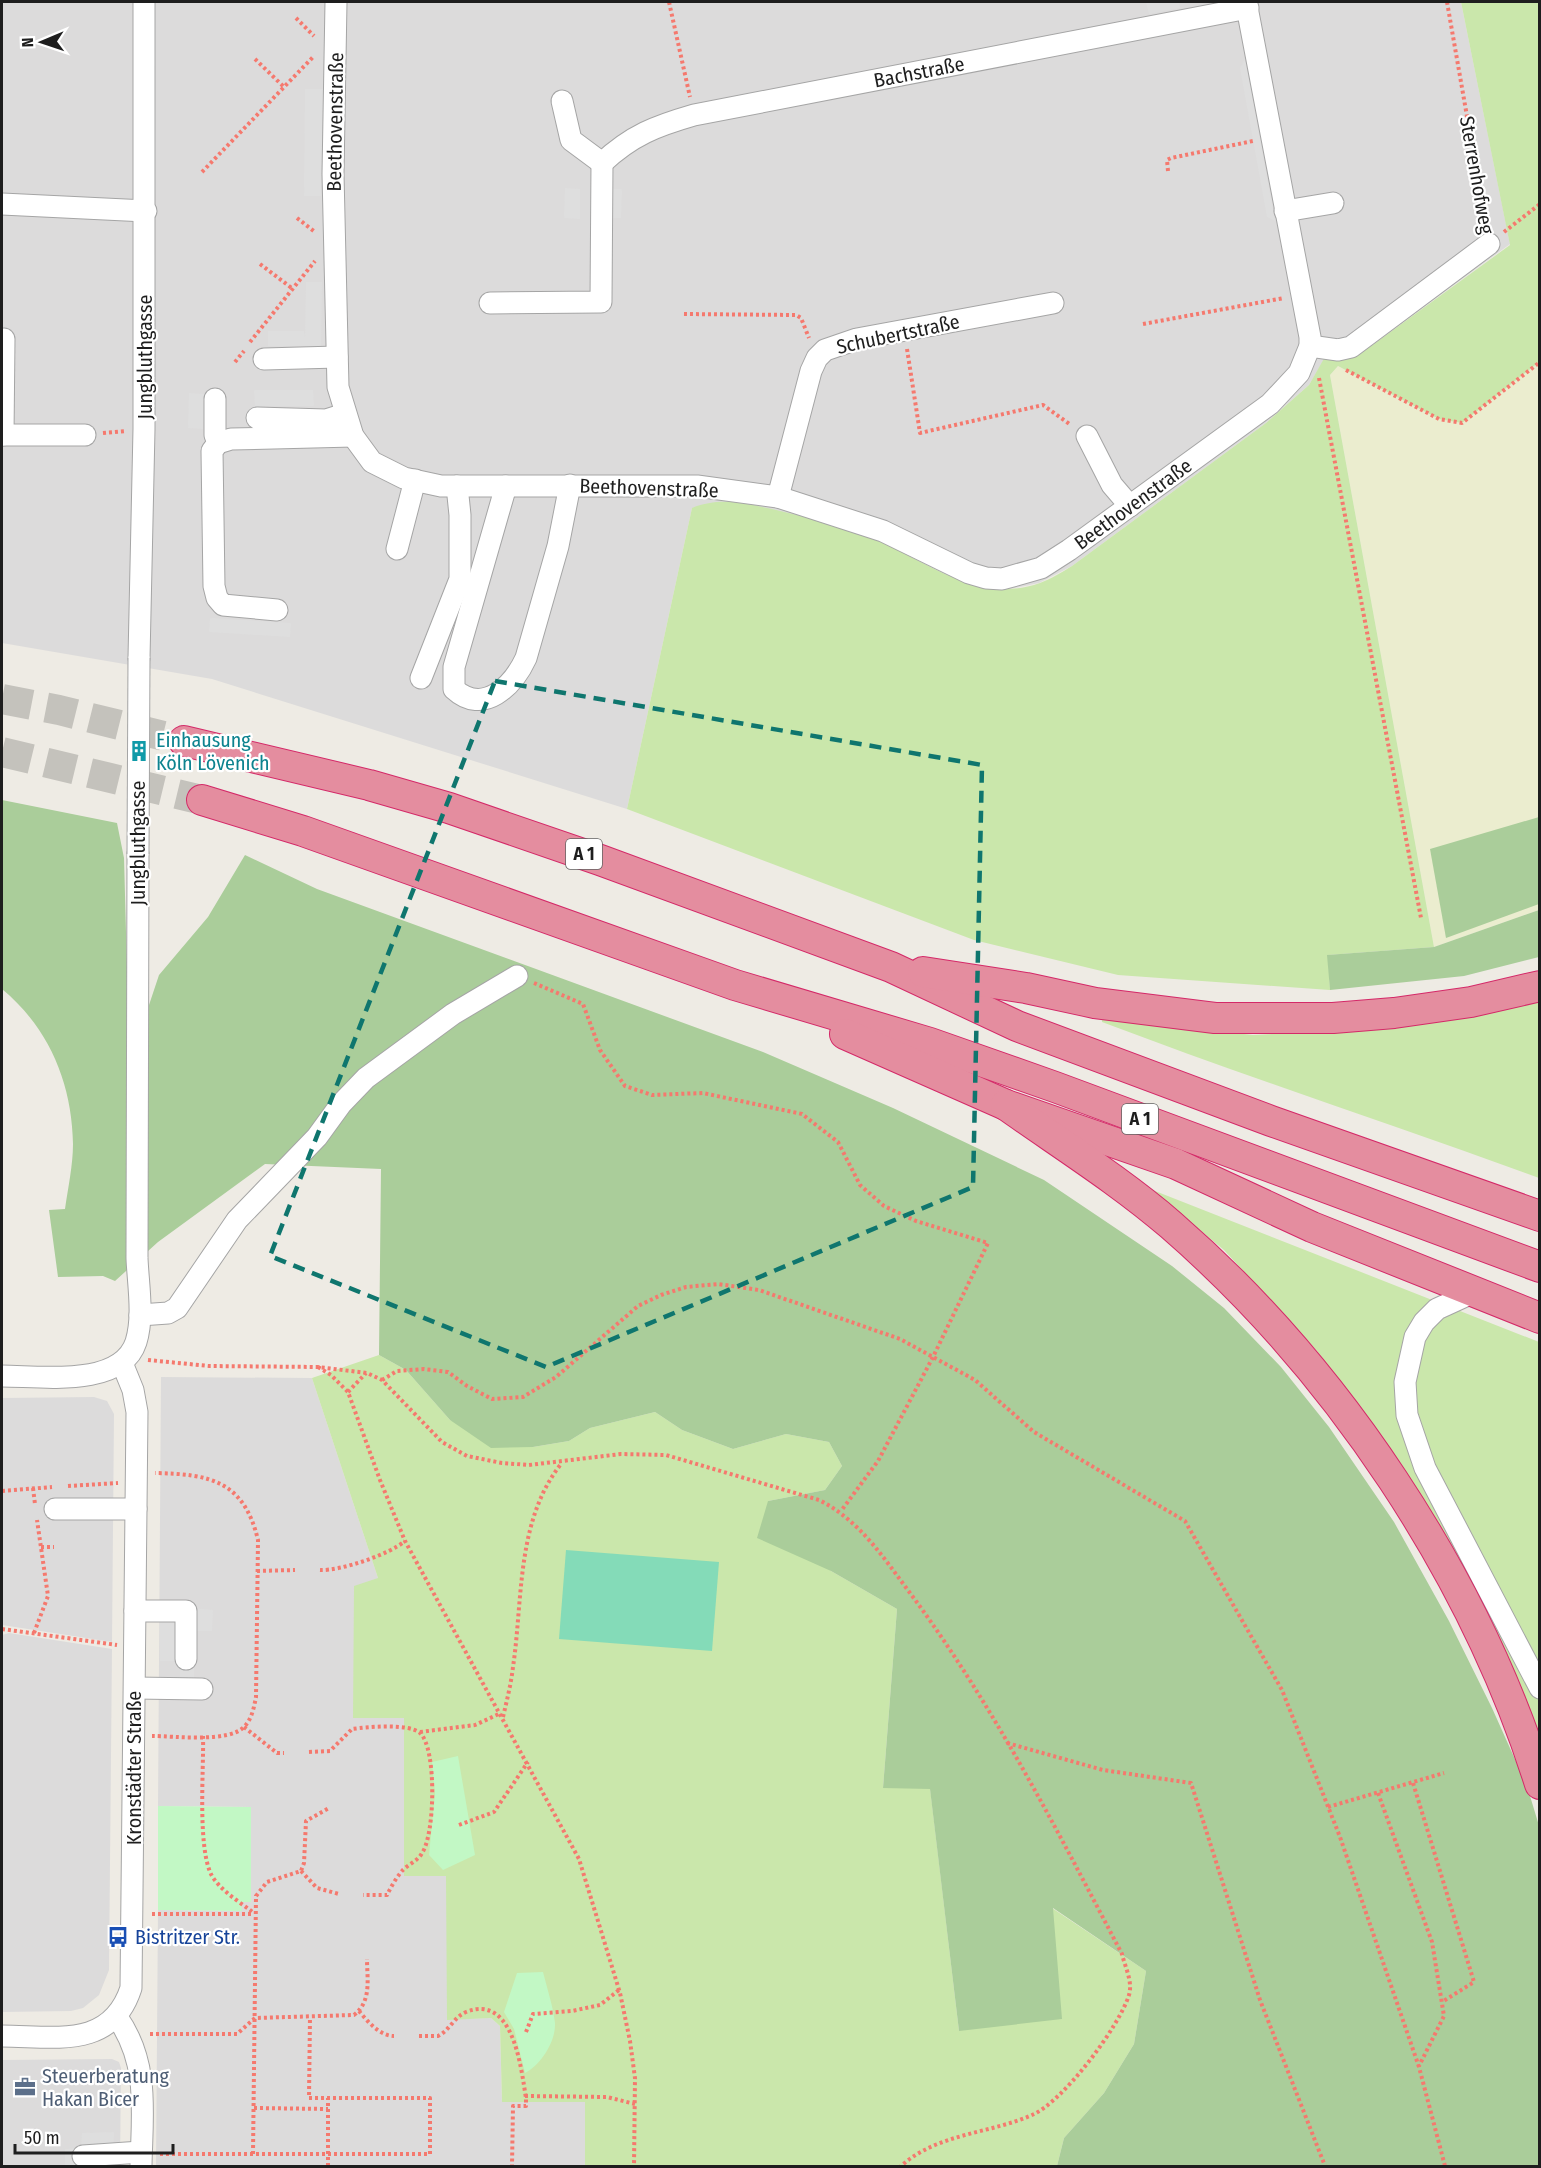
<svg xmlns="http://www.w3.org/2000/svg" width="1541" height="2168" font-family="'Fira Sans Condensed',sans-serif">
<rect width="100%" height="100%" fill="#eeebe4"/>
<g fill="#dcdbdb">
<polygon points="2,2 1461,2 1510,244 1356,357 1326,356 1309,385 1266,423 1072,566 1039,583 1010,589 982,588 946,575 869,537 692,508 627,809 212,679 2,643"/>
<polygon points="161,1377 312,1378 378,1578 353,1717 404,1718 404,1876 447,1876 447,2019 491,2018 500,2026 502,2102 585,2102 585,2166 156,2166 158,1910 241,1911 241,1901 250,1902 251,1807 158,1806"/>
<polygon points="94,1397 107,1401 114,1414 112,1642 2,1625 2,1398"/>
<polygon points="9,1633 112,1649 109,1970 99,1995 83,2008 71,2011 2,2012 2,1635"/>
<polygon points="112,2059 119,2062 121,2068 120,2166 2,2166 2,2060"/>
</g>
<polygon fill="#ebedcf" points="1539,362 1539,910 1434,947 1330,375 1338,366 1439,419 1462,423"/>
<g fill="#cae7ab">
<path d="M1461 2H1539V362L1462 423 1439 419 1338 366 1330 375 1434 947 1328 955 1330 990 1118 975 974 940 627 809 692 508C720 497 743 503 772 509 805 517 838 524 869 537 923 558 977 606 1040 583 1051 579 1062 572 1072 566L1266 423 1309 385 1326 355 1356 357 1510 245Z"/>
<path d="M1539 998V1178C1394 1125 1247 1077 1102 1022V1018L1253 1035 1346 1030Z"/>
<polygon points="1150,1189 1539,1342 1539,1742 1490,1616 1317,1351 1224,1250"/>
<polygon points="379,1355 406,1370 450,1420 533,1447 569,1441 590,1428 655,1412 682,1430 733,1449 786,1434 829,1442 842,1466 825,1490 768,1501 831,1571 897,1609 883,1788 930,1788 959,2031 1052,1908 1146,1971 1134,2044 1104,2093 1064,2138 1057,2166 585,2166 585,2102 502,2102 500,2026 491,2018 447,2020 446,1876 404,1876 404,1718 353,1718 354,1586 378,1578 312,1378"/>
</g>
<g fill="#aacd9a">
<path d="M2 800 117 823 124 858 128 1006 148 1008 159 975 208 917 245 855 317 889 763 1052 893 1108 1044 1180 1172 1266 1224 1308 1281 1367 1329 1427 1394 1522 1449 1621 1492 1708 1527 1786 1540 1829 1539 2166H1057L1064 2138 1104 2093 1134 2044 1146 1971 1053 1908 1062 2019 959 2031 930 1789 883 1788 897 1609 831 1571 757 1538 768 1501 825 1490 842 1466 829 1442 786 1434 733 1449 682 1430 655 1412 590 1428 569 1441 533 1447 491 1448 450 1420 406 1370 379 1355 381 1169 265 1164 158 1242 115 1281 103 1276 58 1277 49 1210 65 1209C68 1188 73 1165 73 1144 72 1083 49 1028 2 989Z"/>
<polygon points="1539,817 1539,904 1446,938 1430,849"/>
<polygon points="1539,910 1539,957 1464,976 1330,990 1327,955 1434,947"/>
</g>
<g fill="#c2f8c5">
<polygon points="458,1756 475,1855 443,1870 429,1855 435,1793 432,1762"/>
<polygon points="158,1806 251,1807 251,1902 241,1902 242,1911 158,1910"/>
<path d="M543 1972C547 1988 553 2006 555 2023 556 2041 541 2065 525 2073L514 2029 504 2012 517 1973Z"/>
</g>
<polygon fill="#84dbb8" points="566,1550 719,1562 712,1651 559,1639"/>
<g fill="#dedede">
<polygon points="1146,2 1179,2 1180,8 1149,14"/>
<polygon points="1245,59 1275,221 1267,217 1240,68"/>
<polygon points="305,89 323,89 321,196 304,196"/>
<polygon points="565,188 580,189 580,219 564,218"/>
<polygon points="605,189 622,189 621,218 605,218"/>
<polygon points="306,282 322,282 321,346 268,346 268,331 304,331 305,337"/>
<polygon points="254,390 313,390 314,406 255,406"/>
<polygon points="189,393 204,394 203,429 188,428"/>
<polygon points="210,618 291,623 290,637 209,632"/>
<polygon points="160,1605 213,1610 212,1631 194,1631 194,1678 180,1678 180,1661 160,1661"/>
<polygon points="114,2132 113,2166 65,2166 65,2149 81,2148 82,2133"/>
</g>
<g fill="none" stroke-linecap="round" stroke-linejoin="round">
<g stroke="#c4c2bc" stroke-width="30" stroke-dasharray="30 15" stroke-linecap="butt">
<polyline points="2,699 59,710 184,741"/>
<polyline points="2,752 202,800"/>
</g>
<defs>
<g id="minor">
<polyline points="336,2 333,174 338,387 353,436 372,462 404,478 441,486 697,486 778,497 883,531 969,573 986,578 1002,579 1041,568 1069,550 1270,404 1299,373 1310,346 1310,337 1246,2"/>
<polyline points="562,101 571,140 602,163"/>
<path d="M602 163C632 135 656 126 694 115L1248 8"/>
<polyline points="2,204 146,211"/>
<polyline points="1285,211 1333,203"/>
<polyline points="490,303 601,302 602,163"/>
<polyline points="1310,346 1338,350 1351,347 1489,244"/>
<polyline points="264,359 337,357"/>
<polyline points="215,399 215,435 218,443"/>
<polyline points="257,418 326,420 345,414"/>
<polyline points="2,435 85,435"/>
<polyline points="3,435 4,339"/>
<polyline points="1087,436 1112,485 1130,506"/>
<path d="M506 486 454 667V689C483 716 513 686 526 658L558 546 570 485"/>
<polyline points="778,497 811,371 817,358 825,350 857,339 1053,303"/>
<polyline points="397,549 415,480"/>
<polyline points="277,610 223,605 217,598 214,586 212,451 218,443 231,439 353,436"/>
<polyline points="139,658 144,429 144,2"/>
<polyline points="421,678 460,579 460,515 457,486"/>
<polyline points="1472,1293 1437,1309 1424,1322 1415,1337 1405,1382 1407,1415 1425,1468 1540,1688"/>
<polyline points="140,1315 168,1313 177,1308 237,1220 317,1137 341,1104 366,1078 453,1014 517,976"/>
<path d="M2 1376C41 1376 121 1388 136 1342 144 1316 138 1284 137 1258L138 854"/>
<polyline points="55,1509 136,1509"/>
<polyline points="135,1611 186,1611 186,1659"/>
<polyline points="135,1688 202,1689"/>
<path d="M117 2017C150 2064 142 2113 141 2166"/>
<path d="M2 2036C54 2036 111 2050 131 1988L137 1412 133 1390 122 1363"/>
<polyline points="83,2156 141,2152"/>
</g>
<g id="highway">
<polyline points="184,741 369,785 449,808 600,860 891,967 1017,1026 1271,1121 1540,1216"/>
<polyline points="202,800 303,831 735,985 930,1043 1055,1087 1540,1267"/>
<polyline points="923,972 1026,988 1095,1003 1215,1018 1333,1018 1394,1013 1471,1002 1540,986"/>
<polyline points="845,1034 1006,1105 1176,1164 1312,1227 1540,1318"/>
<path d="M1006 1105C1061 1144 1120 1181 1171 1225 1337 1369 1474 1574 1540 1784"/>
</g>
</defs>
<use href="#minor" stroke="#a5a5a5" stroke-width="23"/>
<use href="#highway" stroke="#d42968" stroke-width="32"/>
<g stroke="#f5796e" stroke-width="4" stroke-dasharray="3 3" stroke-linecap="butt">
<polyline points="669,2 690,97"/>
<polyline points="1447,2 1486,225"/>
<polyline points="296,18 314,36"/>
<polyline points="255,59 284,87"/>
<polyline points="1168,171 1167,160 1171,158 1253,141"/>
<polyline points="202,172 314,56"/>
<polyline points="297,218 315,232"/>
<polyline points="1504,232 1540,204"/>
<polyline points="260,264 293,289"/>
<polyline points="684,314 796,315 801,318 809,338"/>
<polyline points="1143,324 1284,298"/>
<polyline points="250,342 315,261"/>
<polyline points="907,349 920,433 1043,405 1071,425"/>
<polyline points="235,362 244,351"/>
<polyline points="1346,370 1439,419 1462,423 1540,362"/>
<polyline points="1319,378 1421,918"/>
<polyline points="103,433 126,431"/>
<polyline points="534,983 583,1004 600,1050 625,1086 652,1095 703,1093 802,1114 838,1142 860,1185 884,1206 916,1221 988,1243 933,1357 878,1461 841,1511"/>
<path d="M148 1360 209 1366 318 1367 367 1373 382 1380 442 1442 467 1456 502 1463 529 1465 621 1454 666 1455 819 1500C861 1521 885 1560 913 1597 995 1708 1058 1832 1122 1954 1125 1967 1133 1982 1129 1995 1119 2027 1063 2102 1032 2115 989 2134 938 2133 901 2166"/>
<polyline points="318,1367 331,1375 348,1392 380,1480 405,1541 579,1859 620,1993 630,2041 635,2078 634,2166"/>
<polyline points="382,1380 397,1371 424,1369 448,1372 467,1386 492,1399 523,1397 556,1377 638,1306 661,1295 686,1287 718,1284 759,1290 900,1339 975,1380 1034,1432 1185,1521 1282,1690 1340,1837 1419,2067 1445,2166"/>
<polyline points="348,1392 366,1373"/>
<polyline points="68,1486 118,1483"/>
<polyline points="33,1488 35,1504"/>
<polyline points="2,1491 52,1487"/>
<polyline points="41,1547 54,1547"/>
<path d="M320 1570C341 1571 390 1554 405 1541"/>
<polyline points="257,1571 295,1570"/>
<polyline points="2,1629 117,1645"/>
<polyline points="34,1633 48,1596 37,1520"/>
<path d="M503 1717C507 1700 511 1684 513 1667 523 1600 516 1521 561 1464"/>
<polyline points="244,1727 277,1753 284,1753"/>
<polyline points="420,1732 475,1725 501,1713"/>
<path d="M152 1736C175 1736 228 1743 244 1727 252 1719 254 1707 256 1697L258 1540C244 1481 210 1474 155 1473"/>
<path d="M203 1736C204 1769 197 1849 212 1876 222 1892 240 1902 254 1913"/>
<polyline points="1007,1743 1103,1770 1191,1783 1260,2000 1325,2166"/>
<path d="M309 1752 330 1751 352 1729C366 1727 409 1723 420 1733 437 1748 435 1835 422 1853 418 1861 407 1865 402 1871 396 1878 391 1887 387 1895H363"/>
<polyline points="1413,1783 1474,1982 1442,2002"/>
<polyline points="1378,1793 1432,1942 1444,2016 1419,2066"/>
<polyline points="1328,1807 1444,1773"/>
<polyline points="459,1825 494,1812 528,1762"/>
<polyline points="301,1871 317,1888 339,1894"/>
<polyline points="152,1914 253,1914"/>
<path d="M359 2011C368 2022 380 2036 394 2036"/>
<polyline points="526,2032 533,2014 572,2011 600,2005 619,1990"/>
<path d="M150 2034H237L255 2018 354 2015C372 2001 367 1979 367 1959"/>
<path d="M419 2036H438C450 2030 454 2017 466 2012 514 1993 521 2069 526 2098V2106H513L512 2166"/>
<polyline points="525,2096 607,2097 635,2104"/>
<polyline points="254,2108 328,2109"/>
<polyline points="160,2154 430,2154 430,2098 309,2098 310,2017"/>
<polyline points="253,2154 256,1896 267,1882 301,1871 304,1863 306,1821 329,1808"/>
<polyline points="328,2166 328,2098"/>
</g>
<use href="#minor" stroke="#fff" stroke-width="21"/>
<use href="#highway" stroke="#e48d9f" stroke-width="30"/>
<defs>
<polyline id="minor-bridge" points="138,854 139,658"/>
</defs>
<use href="#minor-bridge" stroke="#a5a5a5" stroke-width="23" stroke-linecap="butt"/>
<use href="#minor-bridge" stroke="#fff" stroke-width="21"/>
</g>
<path fill="none" stroke="#0f766e" stroke-width="4.5" stroke-dasharray="12 8" stroke-linejoin="round" d="M495 681 982 765 973 1187 546 1367 270 1256Z"/>
<defs>
<symbol id="building-bare" viewBox="-9 -9 18 18"><path d="M-4-6H4V6H1V3H-1V6H-4ZM-2.5-4.3h1.7v1.8h-1.7ZM.8-4.3h1.7v1.8H.8ZM-2.5-1h1.7V.8h-1.7ZM.8-1h1.7V.8H.8Z" fill="#0f9aa8" stroke="#fff" stroke-width="2.5" paint-order="stroke"/></symbol>
<symbol id="bus-bare" viewBox="-9 -9 18 18"><path d="M-5-6H5V4H4V6H2V4H-2V6H-4V4H-5ZM-3.5-4V0h7V-4ZM-3.5 1.2v1.5H-2V1.2ZM2 1.2v1.5H3.5V1.2Z" fill="#1a4fb4" stroke="#fff" stroke-width="2.5" paint-order="stroke"/></symbol>
<symbol id="office-bare" viewBox="-9 -9 18 18"><path d="M-6-3h4V-5.5h4V-3h4V5H-6ZM-1-4.5V-3h2v-1.5ZM-6 0V1H6V0Z" fill="#5c6f8a" stroke="#fff" stroke-width="2.5" paint-order="stroke"/></symbol>
</defs>
<g fill-rule="evenodd">
<use href="#building-bare" x="124" y="736" width="30" height="30"/>
<use href="#bus-bare" x="103" y="1922" width="30" height="30"/>
<use href="#office-bare" x="10" y="2072" width="30" height="30"/>
</g>
<g text-anchor="middle" dominant-baseline="central" stroke-width="4.5" stroke-linejoin="round" paint-order="stroke">
<g fill="#fff" stroke="#626262" stroke-width="1.5">
<rect x="566" y="839" width="36" height="30" rx="4.5"/>
<rect x="1122" y="1104" width="36" height="30" rx="4.5"/>
</g>
<g font-size="18" font-weight="bold" fill="#1e1e1e">
<text x="584" y="854">A 1</text>
<text x="1140" y="1119">A 1</text>
</g>
<g font-size="20" fill="#1e1e1e" stroke="#fff">
<text transform="translate(919 72) rotate(-11)">Bachstraße</text>
<text transform="translate(335 122) rotate(-89)">Beethovenstraße</text>
<text transform="translate(1477 175) rotate(80)">Sterrenhofweg</text>
<text transform="translate(898 334) rotate(-12)">Schubertstraße</text>
<text transform="translate(145 357) rotate(-90)">Jungbluthgasse</text>
<text transform="translate(649 488) rotate(2)">Beethovenstraße</text>
<text transform="translate(1133 504) rotate(-36)">Beethovenstraße</text>
<text transform="translate(138 843) rotate(-90)">Jungbluthgasse</text>
<text transform="translate(134 1768) rotate(-90)">Kronstädter Straße</text>
</g>
<g font-size="20" fill="#0d838f" stroke="#fff" text-anchor="start">
<text x="156" y="740">Einhausung<tspan x="156" dy="23">Köln Lövenich</tspan></text>
</g>
<g font-size="20" fill="#164399" stroke="#fff" text-anchor="start">
<text x="135" y="1937">Bistritzer Str.</text>
</g>
<g font-size="20" fill="#4e5e75" stroke="#fff" text-anchor="start">
<text x="42" y="2076">Steuerberatung<tspan x="42" dy="23">Hakan Bicer</tspan></text>
</g>
</g>
<rect width="1541" height="2168" fill="none" stroke="#1e1e1e" stroke-width="6"/>
<g transform="translate(42 42) rotate(268)" stroke="#ffffff" stroke-width="4.5" paint-order="stroke">
<path d="M0-4.5L10 22L0 15L-10 22Z" fill="#1e1e1e"/>
<text y="-9" font-size="16" font-weight="bold" text-anchor="middle" fill="#1e1e1e">N</text>
</g>
<path d="M15 2144v9h158v-9" fill="none" stroke="#1e1e1e" stroke-width="3"/>
<text x="24" y="2144" font-size="18" fill="#1e1e1e" stroke="#ffffff" stroke-width="4.5" paint-order="stroke">50 m</text>
</svg>
